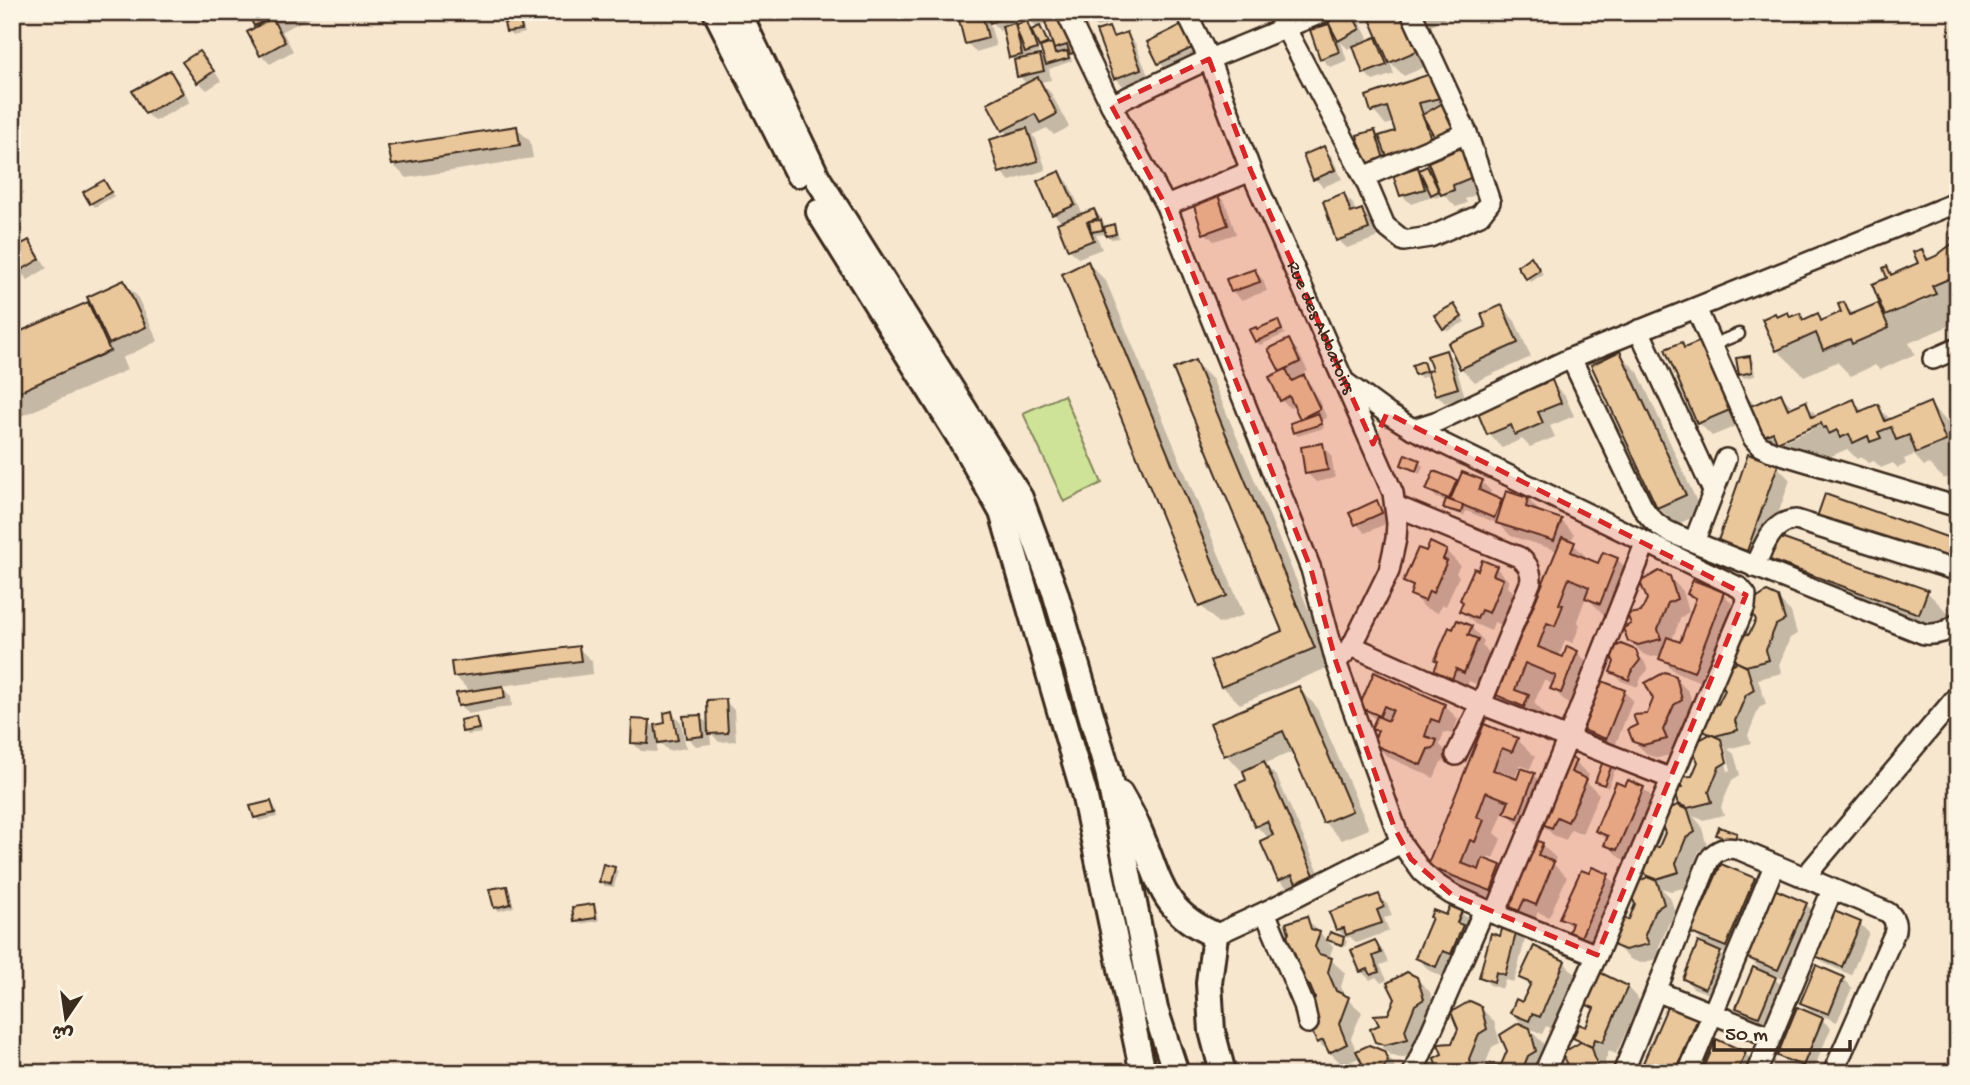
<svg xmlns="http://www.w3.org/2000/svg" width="1970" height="1085" font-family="'Gochi Hand','Playpen Sans Arabic',sans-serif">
<rect width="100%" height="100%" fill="#f7e7cf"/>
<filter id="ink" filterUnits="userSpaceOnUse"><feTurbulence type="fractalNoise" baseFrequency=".0143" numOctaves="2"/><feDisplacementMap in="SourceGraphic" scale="14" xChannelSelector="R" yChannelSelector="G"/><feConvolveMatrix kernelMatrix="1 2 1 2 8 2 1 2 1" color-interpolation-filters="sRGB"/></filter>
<g filter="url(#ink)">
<polygon fill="#cee398" stroke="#84865b" stroke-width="2" points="1064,395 1102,483 1064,502 1023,413"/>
<g fill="#0003" fill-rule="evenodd">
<polygon points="249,12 318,12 319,13 282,31 293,51 270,64 261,55 259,28"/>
<path d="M987 12H1013L1019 26 1026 23 1032 32 1038 29 1028 19 1025 12H1066L1080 62 1073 54 1070 55 1072 61 1049 69 1051 80 1040 82 1051 93 1069 127 1054 135 1047 128 1032 135 1036 139 1046 170 1010 181 1001 172 991 142 1009 136 1003 130 1027 84 1019 76 1016 63 1011 57 1004 29 1000 31 991 22ZM1047 23 1057 51 1051 46 1050 51 1038 27ZM1036 42 1043 49 1048 65 1040 57 1028 59 1027 57 1039 53Z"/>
<polygon points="1087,12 1122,12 1124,19 1097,27 1089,19"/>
<polygon points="1350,12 1358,19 1368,38 1356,44 1357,46 1376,39 1384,47 1369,12 1442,12 1445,19 1429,27 1435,40 1430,42 1438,61 1404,76 1390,62 1394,74 1373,81 1365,73 1354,45 1348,49 1341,42 1347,61 1330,67 1321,58 1312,31 1331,25"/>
<polygon points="981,15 990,24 996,46 976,52 967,43"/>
<polygon points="520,22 523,26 525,33 512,36 508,32"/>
<polygon points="1183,26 1202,56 1169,72 1160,63 1150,42"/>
<polygon points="1109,29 1118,38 1126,35 1135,43 1149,78 1124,87 1116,78"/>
<polygon points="199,53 208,61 221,81 207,90 198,82"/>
<polygon points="170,72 179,81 190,102 155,121 146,113"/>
<polygon points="1429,76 1445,97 1439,140 1445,156 1473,145 1486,159 1497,186 1465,199 1467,203 1456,207 1443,194 1436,198 1434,196 1411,204 1402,195 1417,169 1420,172 1427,168 1436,177 1429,160 1402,170 1376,172 1367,163 1375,132 1381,138 1397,132 1394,122 1386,125 1373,111"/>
<polygon points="516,128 530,141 533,158 407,178 393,165"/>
<polygon points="1323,148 1332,157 1342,179 1323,187 1315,179"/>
<polygon points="1059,173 1068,182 1083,215 1094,211 1102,219 1106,228 1113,226 1117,230 1119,238 1111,239 1107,234 1096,235 1102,249 1078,258 1069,249 1062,223 1054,214 1039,182"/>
<polygon points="104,183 114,196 95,207 91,203"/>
<polygon points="1216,194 1225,202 1236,234 1214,241 1205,233"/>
<polygon points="1344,195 1353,204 1356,213 1362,211 1371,220 1377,238 1347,248 1338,240"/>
<polygon points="12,225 22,237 12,244"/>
<path d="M1958 237V322L1909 343 1915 354 1880 370 1875 365 1851 376 1837 362 1804 376 1777 350 1778 318 1787 314 1792 319 1799 315 1805 321 1818 315 1824 322 1844 313 1843 304 1855 315 1882 303 1889 278 1887 268 1894 275 1921 264 1922 251 1931 260 1955 244ZM1926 297 1927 300 1912 306V303Z"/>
<polygon points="29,242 37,251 47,268 28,280 19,271"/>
<polygon points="1535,262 1543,274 1531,282 1519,266"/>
<polygon points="1088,263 1106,281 1244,615 1219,624 1201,606"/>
<polygon points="1255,271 1263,280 1267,291 1241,300 1232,291"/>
<polygon points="123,282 137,296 158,341 122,358 127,370 12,420 12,337 88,304 95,311"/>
<polygon points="1454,306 1465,322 1448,331 1444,327"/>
<polygon points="1502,307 1515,321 1531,357 1475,382 1461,368"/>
<polygon points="1278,323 1285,334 1260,345 1256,341 1257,331"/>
<polygon points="1288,341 1297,350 1308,371 1301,375 1312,386 1327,418 1322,420 1324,428 1298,436 1294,432 1303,420 1295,406 1290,408 1281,400 1282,373"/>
<path d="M1682 344 1739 389 1755 405 1780 395 1794 408 1805 404 1818 416 1853 401 1864 412 1877 406 1891 420 1929 404 1958 432V473L1944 479 1929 464 1924 466 1914 455 1904 459 1906 464 1898 468 1893 463 1881 468 1874 461 1868 463 1861 457 1857 459 1847 449 1805 468 1792 461 1770 439 1764 442 1744 423 1712 436 1699 423ZM1809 426 1811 430 1781 442 1778 440Z"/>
<polygon points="1446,352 1454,361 1465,397 1445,403 1436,394 1430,375 1421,378 1417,374 1423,363 1428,373 1434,371"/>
<polygon points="1620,354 1638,372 1702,513 1676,525 1658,507"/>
<polygon points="1749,358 1753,361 1755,376 1744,378 1740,374"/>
<polygon points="1195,362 1213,380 1332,666 1240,704 1222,686 1284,632"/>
<polygon points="1551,382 1565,396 1574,416 1550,426 1555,437 1530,447 1522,439 1502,448 1489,434"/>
<polygon points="1322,445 1331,454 1335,478 1316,482 1307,473"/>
<polygon points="1419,462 1423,466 1420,474 1407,468 1403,465"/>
<polygon points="1777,466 1790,480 1761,563 1733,554 1720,540"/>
<polygon points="1463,474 1482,482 1491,491 1489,496 1504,504 1528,499 1541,513 1561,520 1574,534 1571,542 1592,562 1599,565 1617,559 1635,577 1618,621 1605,616 1586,597 1577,621 1580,625 1573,643 1565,640 1559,657 1564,659 1577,652 1595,670 1570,706 1552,688 1554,685 1544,680 1534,703 1546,715 1542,723 1516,713 1498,695 1558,551 1511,536 1499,524 1466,511 1464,516 1449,511 1445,507 1447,502 1437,498 1428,489 1456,481 1458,484"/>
<polygon points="1376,503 1385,511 1390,522 1365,533 1357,524"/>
<polygon points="1845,543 1958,543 1958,583"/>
<polygon points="1446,551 1460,565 1456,573 1459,576 1446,606 1442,604 1438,613 1425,608 1412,594 1414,589 1405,581 1427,553"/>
<polygon points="1772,560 1927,592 1953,618 1946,639 1798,586"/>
<polygon points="1496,568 1509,581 1507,586 1516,594 1503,625 1494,622 1491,631 1475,624 1461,611 1479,572"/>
<polygon points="1669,577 1683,591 1689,612 1681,617 1672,640 1681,644 1697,601 1689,594 1723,594 1736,607 1707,684 1675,672 1661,658 1663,655 1652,657 1643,654 1629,640 1634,625"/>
<path d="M1777 598 1791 612 1797 634 1790 638 1779 665 1782 673 1758 679 1766 704 1759 708 1748 735 1751 743 1728 749 1734 754 1740 775 1732 780 1721 807 1724 815 1703 820 1693 816 1701 825 1707 846 1699 851 1689 878 1692 886 1671 891 1661 888 1670 897 1677 918 1669 923 1658 949 1661 958 1640 963 1630 959 1616 946 1621 931 1656 882 1647 874 1652 859 1688 811 1680 803 1684 788 1693 778 1711 736 1706 731 1738 663 1742 646ZM1719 737 1724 743 1731 770 1728 771Z"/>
<polygon points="1471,627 1484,641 1482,646 1491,654 1478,685 1469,681 1466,691 1450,684 1436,671 1440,662"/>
<polygon points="578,648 592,661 593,674 501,686 511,696 512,706 468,714 459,705 471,693 455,676"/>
<polygon points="1635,651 1644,661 1648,670 1641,678 1638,687 1621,681 1613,672"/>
<polygon points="1375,675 1444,705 1458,719 1453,734 1444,732 1440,745 1450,755 1447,761 1441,762 1434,778 1388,757 1374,744 1379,733 1373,728 1377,721 1361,706"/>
<polygon points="1675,678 1689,692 1695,713 1687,718 1676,745 1679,753 1658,758 1648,755 1634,741 1639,726 1648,715 1655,699"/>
<polygon points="1298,688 1316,706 1369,829 1342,840 1324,822 1294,751 1264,764 1277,777 1326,888 1293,893 1279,880 1269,838 1256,826 1249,781 1244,773 1226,755"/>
<polygon points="1624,692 1633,700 1615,746 1594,738 1585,730"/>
<polygon points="725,701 734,710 736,741 719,742 710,732 711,744 696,746 687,737 700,716 710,726"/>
<polygon points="672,713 681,722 686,748 669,751 657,740 657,752 641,751 632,742 649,722 656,729 667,724"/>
<polygon points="476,719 480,723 482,733 468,735 464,731"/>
<polygon points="1485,726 1517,739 1535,757 1530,769 1520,765 1514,780 1518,781 1522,770 1534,775 1552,792 1567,758 1575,762 1589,775 1586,781 1599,794 1582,834 1571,829 1566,840 1553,835 1541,823 1524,830 1504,810 1495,833 1501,839 1493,859 1488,857 1486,861 1500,867 1516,882 1534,841 1542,845 1556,858 1553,864 1567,877 1549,917 1538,912 1533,923 1520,918 1509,907 1447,884 1429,866"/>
<polygon points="1611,766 1615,770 1608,788 1597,781"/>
<polygon points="1626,788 1643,788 1657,802 1631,862 1620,858 1606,844 1608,841 1597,831"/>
<polygon points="271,803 275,807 277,817 259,821 255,817"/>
<polygon points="614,868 618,872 614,887 605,886 601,882"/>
<polygon points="1590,876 1608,876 1621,889 1595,949 1584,945 1571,931 1572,928 1562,918"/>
<polygon points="1754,880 1767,893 1739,960 1717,950 1728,962 1714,996 1693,988 1685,979 1710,949 1693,933"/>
<polygon points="506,887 510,891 514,907 499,911 495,907"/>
<polygon points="1379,896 1388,905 1392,916 1384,918 1389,931 1357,943 1350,937 1346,938 1337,929"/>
<polygon points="1806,904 1819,918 1792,983 1770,974 1783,987 1768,1025 1747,1016 1738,1007 1766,975 1747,956"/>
<polygon points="593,906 597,910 599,921 579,924 575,920"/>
<polygon points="1461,912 1475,926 1450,980 1430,971 1417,958 1446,918"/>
<polygon points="1306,918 1333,947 1329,958 1345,973 1341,987 1345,997 1362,1012 1351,1038 1357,1053 1383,1052 1392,1061 1396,1071 1394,1073 1360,1073 1364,1063 1361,1057 1343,1065 1318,1042 1311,1009 1317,999 1313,992 1299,978"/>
<polygon points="1860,924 1869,933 1851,975 1826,964 1817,956"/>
<polygon points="1517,932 1525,940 1514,982 1505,980 1502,989 1490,985 1481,977 1501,938"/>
<polygon points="1331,934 1345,939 1347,942 1345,947 1329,942"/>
<polygon points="1375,942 1383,951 1388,962 1380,965 1387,980 1381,983 1376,977 1370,980 1361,971"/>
<polygon points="1564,962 1577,976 1553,1029 1546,1026 1542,1034 1527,1027 1543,1043 1549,1065 1540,1073 1492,1073 1502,1067 1528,1029 1512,1013 1523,1004 1531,987 1521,977"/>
<polygon points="1817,968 1843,979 1852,988 1837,1022 1811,1011 1802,1002"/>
<polygon points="1416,978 1430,992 1436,1013 1421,1053 1400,1058 1390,1055 1376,1041 1381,1026"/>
<polygon points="1627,987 1640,1001 1616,1054 1609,1051 1605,1061 1608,1073 1569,1073 1581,1044 1575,1038 1586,1029 1594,1012 1585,1002"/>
<polygon points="1480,1007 1494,1021 1500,1043 1492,1047 1482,1073 1442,1073 1440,1070 1445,1055"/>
<polygon points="1697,1019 1710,1033 1694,1073 1645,1073 1642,1069"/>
<polygon points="1822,1020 1831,1028 1812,1073 1788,1064 1779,1055"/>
<polygon points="1745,1053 1758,1067 1756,1073 1704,1073"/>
</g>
<g fill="#eac69b" stroke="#3b2a1e" stroke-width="2">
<polygon points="247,12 281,12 254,26"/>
<polygon points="985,12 1009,12 1010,15 990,23"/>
<polygon points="1023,12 1043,12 1027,20"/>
<polygon points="1085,12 1110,12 1087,20"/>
<polygon points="1342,12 1351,12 1360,29 1338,41 1327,20"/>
<polygon points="1367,12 1418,12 1426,47 1389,63"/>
<polygon points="982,13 988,38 965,44 959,20"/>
<polygon points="1066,14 1079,51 1070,54 1067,45 1054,49 1045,22"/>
<polygon points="272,18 285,42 260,56 247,32"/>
<polygon points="520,20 522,30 506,32 504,23"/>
<polygon points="1027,21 1037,49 1025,53 1015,25"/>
<polygon points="1015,23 1022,55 1009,58 1002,26"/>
<polygon points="1183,24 1194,47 1158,64 1147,42"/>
<polygon points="1329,24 1339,52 1320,59 1310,30"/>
<polygon points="1040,26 1048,43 1039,47 1031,30"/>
<polygon points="1109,27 1113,37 1127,32 1141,69 1114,79 1096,31"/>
<polygon points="1376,37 1387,65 1363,74 1353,46"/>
<polygon points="1052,43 1055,54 1067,51 1069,58 1046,65 1040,47"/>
<polygon points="199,51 214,71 197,83 182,62"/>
<polygon points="1040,55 1044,71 1017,77 1014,60"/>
<polygon points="170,70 183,93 145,114 132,91"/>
<polygon points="1430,74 1436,92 1442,91 1444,97 1419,103 1432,142 1387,157 1379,136 1395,131 1387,107 1371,112 1366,96"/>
<polygon points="1038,77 1057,114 1040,123 1035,114 1002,131 987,103"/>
<polygon points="1443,103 1457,127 1436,139 1422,115"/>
<polygon points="517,126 520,145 392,165 388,146"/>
<polygon points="1027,128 1038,161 999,173 989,140"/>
<polygon points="1375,130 1384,159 1365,164 1357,135"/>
<polygon points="1473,143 1485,172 1453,185 1454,190 1441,195 1428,162"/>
<polygon points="1324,146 1335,170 1313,180 1303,155"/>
<polygon points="1427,166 1439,191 1431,195 1419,170"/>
<polygon points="1418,167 1425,189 1400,196 1393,175"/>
<polygon points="1060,171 1075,205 1052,215 1037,181"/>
<polygon points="104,180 111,192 90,204 83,192"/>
<polygon points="1217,192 1228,225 1203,234 1192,200"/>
<polygon points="1344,193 1351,213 1362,209 1369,229 1336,241 1323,201"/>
<polygon points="1094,209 1098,218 1087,222 1094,240 1068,250 1057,223"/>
<polygon points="1101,220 1103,230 1091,232 1089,221"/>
<polygon points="12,223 19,233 12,238"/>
<polygon points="1114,224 1116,234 1106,236 1104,227"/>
<polygon points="1958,235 1958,275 1932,286 1936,294 1885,316 1872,284 1887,278 1883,268 1887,266 1891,275 1918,263 1913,252 1922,249 1927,260 1936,256 1953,243 1951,238"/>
<polygon points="29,240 40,259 18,272 12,262 12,249"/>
<polygon points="1531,256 1540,270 1526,279 1517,266"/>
<polygon points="1088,261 1227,596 1199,607 1062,274"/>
<polygon points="1255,269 1260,282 1231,292 1226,279"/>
<polygon points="124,280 146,327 109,344 87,297"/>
<polygon points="88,302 110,351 12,395 12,335"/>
<polygon points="1844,302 1850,315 1878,303 1889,328 1852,344 1850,339 1823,350 1816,333 1776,351 1762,319 1775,313 1777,317 1788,312 1790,317 1800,313 1803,320 1818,313 1821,321 1841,312 1838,304"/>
<polygon points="1454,304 1462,317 1443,329 1434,315"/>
<polygon points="1502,305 1518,343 1460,369 1448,343 1486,327 1481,314"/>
<polygon points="1278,320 1282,330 1255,342 1249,330 1256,327 1257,329"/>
<polygon points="1289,339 1300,362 1280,372 1268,349"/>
<polygon points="1701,341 1730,410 1697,424 1665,349 1682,342 1684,348"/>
<polygon points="1446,350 1458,388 1435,395 1427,371 1432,370 1427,356"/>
<polygon points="1620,351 1686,495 1657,508 1591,365"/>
<polygon points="1750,356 1752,372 1739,375 1736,358"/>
<polygon points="1195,360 1315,648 1221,687 1210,661 1282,631 1173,369"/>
<polygon points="1423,361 1426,371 1415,375 1412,365"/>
<polygon points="1286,369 1292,381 1304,375 1320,409 1300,419 1289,396 1280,401 1269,377"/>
<polygon points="1552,380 1561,403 1538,412 1543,423 1515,435 1511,425 1487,435 1477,411"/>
<polygon points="1781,393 1788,409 1806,401 1812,417 1854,399 1859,412 1878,404 1885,421 1930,402 1946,441 1916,453 1909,435 1896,440 1891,427 1878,432 1881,438 1870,442 1868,436 1853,443 1849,434 1840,438 1837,430 1829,434 1826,427 1823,428 1821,423 1777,442 1773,432 1764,436 1752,409 1736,416 1748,407"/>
<polygon points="1318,413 1322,424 1293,433 1290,423"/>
<polygon points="1323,443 1328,470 1305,474 1301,447"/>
<polygon points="1405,454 1420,460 1416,471 1401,465"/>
<polygon points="1748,454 1778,465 1747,551 1718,541"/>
<polygon points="1434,471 1457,480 1449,499 1426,490"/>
<polygon points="1462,472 1483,480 1479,490 1502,500 1494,518 1450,500"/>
<polygon points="1506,491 1528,498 1526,507 1562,519 1554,541 1496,523"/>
<polygon points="1825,494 1958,541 1958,567 1817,517"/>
<polygon points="1446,499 1463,505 1461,513 1443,508"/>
<polygon points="1377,500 1382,513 1355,525 1349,513"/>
<polygon points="1562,537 1575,542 1571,552 1598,563 1603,552 1618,558 1600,604 1585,598 1589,587 1569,578 1559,604 1563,605 1555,626 1547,623 1538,647 1563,657 1567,646 1578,651 1561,693 1550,689 1556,676 1525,663 1515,690 1529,695 1524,707 1496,695"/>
<polygon points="1778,537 1928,590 1919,614 1770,560"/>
<polygon points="1430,542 1447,550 1443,559 1447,561 1433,593 1429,591 1425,601 1410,595 1413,586 1403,582 1418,548 1426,551"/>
<polygon points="1482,560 1497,566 1493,575 1503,579 1489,613 1481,610 1477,619 1459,611 1463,602 1460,600 1474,568 1478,570"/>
<polygon points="1659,571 1670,576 1677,599 1668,603 1658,629 1661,639 1638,645 1628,641 1623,628 1631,624 1627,614 1641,612 1647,599 1640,582"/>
<polygon points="1693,580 1724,592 1694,672 1659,659 1667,637 1680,642 1696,598 1687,594"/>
<polygon points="1767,592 1778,597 1785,620 1776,625 1766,650 1769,660 1746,666 1736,662 1731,649 1740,645 1735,635 1749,634 1756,620 1748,604"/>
<polygon points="1457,620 1472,626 1468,635 1478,639 1464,673 1456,669 1452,679 1434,671 1438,661 1435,660 1449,627 1453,629"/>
<polygon points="1621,644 1636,650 1640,660 1633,669 1629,680 1610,672 1614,662 1608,650"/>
<polygon points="579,646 581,661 453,677 451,662"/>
<polygon points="1737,662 1747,667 1754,690 1746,695 1735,721 1738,730 1715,736 1705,732 1700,719 1704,705 1718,704 1725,690 1717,674"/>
<polygon points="1374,672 1445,704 1439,722 1431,719 1425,736 1437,740 1434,748 1428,749 1421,765 1372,744 1378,731 1371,729 1377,716 1388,721 1393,710 1384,706 1380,716 1359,707"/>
<polygon points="1665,672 1676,676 1682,700 1674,705 1663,730 1667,739 1643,745 1633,742 1628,729 1637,725 1633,715 1647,714 1653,699 1645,683"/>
<polygon points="1602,681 1625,690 1606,739 1583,730"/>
<polygon points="503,686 505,698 458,706 456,693"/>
<polygon points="1299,686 1352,811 1323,823 1283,731 1224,756 1210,723"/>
<polygon points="726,699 728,733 708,734 707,700"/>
<polygon points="672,711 678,740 658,743 655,725 665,723 664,713"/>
<polygon points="701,715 703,736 686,738 683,716"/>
<polygon points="476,717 479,729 462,732 460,720"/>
<polygon points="632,719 650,720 648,744 631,743"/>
<polygon points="1484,724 1518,738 1512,752 1502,748 1493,770 1517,779 1521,768 1535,773 1518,818 1504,813 1509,801 1486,792 1477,817 1484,820 1475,842 1470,840 1461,863 1479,870 1483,858 1501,865 1491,891 1427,866"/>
<polygon points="1710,734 1721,739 1727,762 1719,767 1709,792 1712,802 1688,808 1678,804 1674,791 1682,787 1678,777 1692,776 1698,762 1690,745"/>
<polygon points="1566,756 1576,760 1571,772 1587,779 1568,822 1557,817 1552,828 1537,822"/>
<polygon points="1264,761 1314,875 1296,883 1292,875 1278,881 1260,841 1273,835 1267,821 1255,827 1236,784 1246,780 1243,771"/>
<polygon points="1603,761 1612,765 1604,785 1595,782"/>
<polygon points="1628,780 1644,787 1617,850 1604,845 1608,836 1595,831 1616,782 1625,786"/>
<polygon points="271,801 275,813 254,818 250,806"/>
<polygon points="1677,805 1688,810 1695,832 1686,838 1676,863 1679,872 1656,879 1646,875 1641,862 1650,858 1645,848 1659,847 1665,833 1658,816"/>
<polygon points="1719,827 1737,833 1734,842 1716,835"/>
<polygon points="1533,839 1543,843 1538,855 1554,862 1536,905 1524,900 1519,911 1504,904"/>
<polygon points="603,864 615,867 611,884 599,882"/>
<polygon points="1721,864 1755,878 1726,947 1691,933"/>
<polygon points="1592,867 1609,874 1581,937 1569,932 1572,923 1559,918 1581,870 1589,873"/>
<polygon points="1647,877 1657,881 1664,904 1655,910 1645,935 1649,944 1625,950 1615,946 1610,934 1619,930 1615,920 1629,919 1635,904 1627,888"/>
<polygon points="507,886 511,904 494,908 489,889"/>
<polygon points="1774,889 1807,903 1778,970 1745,957"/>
<polygon points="1379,894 1384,907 1377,910 1382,923 1346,935 1344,928 1336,930 1329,912"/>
<polygon points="594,904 596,918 574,921 572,907"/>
<polygon points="1450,906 1462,911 1457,923 1463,925 1451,954 1443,951 1436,967 1415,958 1432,918 1430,917 1433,910 1446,915"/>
<polygon points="1834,911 1861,922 1842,967 1815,956"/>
<polygon points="1307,916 1311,929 1320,932 1315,947 1319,954 1332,958 1328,972 1336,991 1349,997 1339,1024 1347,1044 1329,1053 1323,1040 1317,1043 1309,1025 1316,1014 1308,1009 1315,998 1310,986 1298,979 1282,942 1289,933 1286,923"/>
<polygon points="1503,926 1517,930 1505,975 1496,972 1494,982 1479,977 1491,933 1500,936"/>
<polygon points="1330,932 1344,937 1342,945 1327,940"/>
<polygon points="1375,940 1381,953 1373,956 1379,972 1371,975 1368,969 1360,972 1351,950"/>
<polygon points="1698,942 1721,952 1705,989 1683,979"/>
<polygon points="1534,946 1565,961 1540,1017 1532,1014 1529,1021 1510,1013 1516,999 1522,1002 1531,983 1519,978"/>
<polygon points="1816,965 1844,977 1829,1014 1800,1003"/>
<polygon points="1753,967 1776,977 1759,1017 1736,1008"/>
<polygon points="1597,971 1628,986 1603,1042 1595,1039 1592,1047 1573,1038 1579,1024 1586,1027 1594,1008 1582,1003"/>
<polygon points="1407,972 1417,977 1424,999 1415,1005 1405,1030 1408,1039 1385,1045 1375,1042 1370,1029 1379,1025 1374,1015 1388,1014 1395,999 1387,983"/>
<polygon points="1470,1001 1481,1006 1487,1029 1479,1034 1469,1059 1472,1069 1457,1073 1438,1071 1434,1058 1442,1054 1438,1044 1452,1043 1458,1029 1451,1012"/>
<polygon points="1668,1005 1698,1018 1675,1073 1647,1073 1640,1070"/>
<polygon points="1797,1007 1823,1018 1803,1066 1777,1056"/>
<polygon points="1519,1023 1530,1028 1536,1051 1528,1056 1521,1073 1490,1073 1487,1066 1501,1065 1507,1051 1500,1035"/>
<polygon points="1716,1039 1746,1052 1737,1073 1702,1073"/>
<polygon points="1581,1042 1592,1047 1598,1069 1593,1073 1567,1073 1569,1070 1562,1053"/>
<polygon points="1369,1045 1384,1051 1388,1061 1380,1073 1359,1073 1362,1063 1356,1051"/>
</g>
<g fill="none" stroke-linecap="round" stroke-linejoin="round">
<defs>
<polyline id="service" points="1712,345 1739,334"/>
<g id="minor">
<polyline points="1066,12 1111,105 1166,206 1311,569 1336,662 1401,843 1422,872 1436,884 1451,894 1495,914 1597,955"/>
<path id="s1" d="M1186 12 1209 59 1251 171 1393 493 1397 523 1396 539 1389 571 1352 646 1336 662"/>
<polyline points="1277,12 1364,177 1385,226 1404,241 1430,237 1480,215 1490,202 1467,133 1411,12"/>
<polyline points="1111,105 1209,59 1324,12"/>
<polyline points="1364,177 1467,133"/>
<polyline points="1166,206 1251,171"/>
<polyline points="1696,308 1753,438 1760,446 1771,451 1958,507"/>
<polyline points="1639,330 1713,491"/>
<path d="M1571 358 1642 506C1650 520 1661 529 1676 535L1924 634C1938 635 1947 632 1958 623"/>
<polyline points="1933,359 1958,348"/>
<polyline points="1346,383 1387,413 1413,429 1740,588 1746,595 1745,606 1597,955 1544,1073"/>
<polyline points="1413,429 1438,421 1571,358 1958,202"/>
<path d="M1396 506 1519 557C1528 564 1531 570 1531 581L1481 704 1456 755"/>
<polyline points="1694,542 1726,459"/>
<path d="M1754 567C1764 547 1771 521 1796 520L1958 571"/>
<polyline points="1352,646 1481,704 1672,779"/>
<polyline points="1804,878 1958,695"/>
<polyline points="1265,912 1304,1005 1308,1023"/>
<polyline points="1495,914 1568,738 1645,544"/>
<polyline points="1215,935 1265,912 1401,843"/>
<polyline points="1656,991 1771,1037"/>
<polyline points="1413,1073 1484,910"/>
<path d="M1623 1073 1709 860C1717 849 1727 846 1740 850L1887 912C1895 917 1897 925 1894 934L1833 1073"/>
<polyline points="1688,1073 1774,866"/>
<polyline points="1756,1073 1832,890"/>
</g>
<g id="tertiary">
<polyline points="716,12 798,174"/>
<polyline points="738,12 818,179 1020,498 1055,592 1108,772 1155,1009 1176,1073"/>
<polyline points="819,212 960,438 1002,512 1084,793 1143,1073"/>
<path d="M1120 794C1126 805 1133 816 1138 828 1160 878 1159 911 1215 935L1209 983 1212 1031 1223 1073"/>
</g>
</defs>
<use href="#service" stroke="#3b2a1e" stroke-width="15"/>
<use href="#minor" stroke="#3b2a1e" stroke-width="24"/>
<use href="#tertiary" stroke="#3b2a1e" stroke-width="30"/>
<use href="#service" stroke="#fcf5e5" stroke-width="10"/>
<use href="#minor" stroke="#fcf5e5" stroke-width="19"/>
<use href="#tertiary" stroke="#fcf5e5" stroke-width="24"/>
</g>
</g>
<path fill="#d62828" fill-opacity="0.2" stroke="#d62828" stroke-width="5" stroke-dasharray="14 9" stroke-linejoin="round" d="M1209 59 1251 171 1373 444 1387 413 1746 595 1597 955 1451 894 1411 859 1394 827 1336 662 1311 569 1166 206 1111 105Z"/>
<g text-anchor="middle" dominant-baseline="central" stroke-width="6" stroke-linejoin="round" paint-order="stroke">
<g font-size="19" fill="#3b2a1e" stroke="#fcf5e5">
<text stroke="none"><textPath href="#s1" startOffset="343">Rue des Abbatoirs</textPath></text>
</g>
</g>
<rect width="1970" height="1085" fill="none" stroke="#fcf5e5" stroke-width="42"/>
<rect x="21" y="21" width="1928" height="1043" fill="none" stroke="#3b2a1e" stroke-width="2.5" filter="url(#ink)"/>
<g transform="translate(66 1018) rotate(193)" stroke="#fcf5e5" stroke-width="5" paint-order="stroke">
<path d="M0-5L12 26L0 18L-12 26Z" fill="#3b2a1e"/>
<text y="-10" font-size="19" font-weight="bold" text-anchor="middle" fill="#3b2a1e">ش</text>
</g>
<path d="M1714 1040v10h136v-10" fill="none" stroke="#3b2a1e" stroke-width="3.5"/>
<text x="1725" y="1040" font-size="21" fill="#3b2a1e" stroke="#fcf5e5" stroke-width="5" paint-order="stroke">50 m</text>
</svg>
